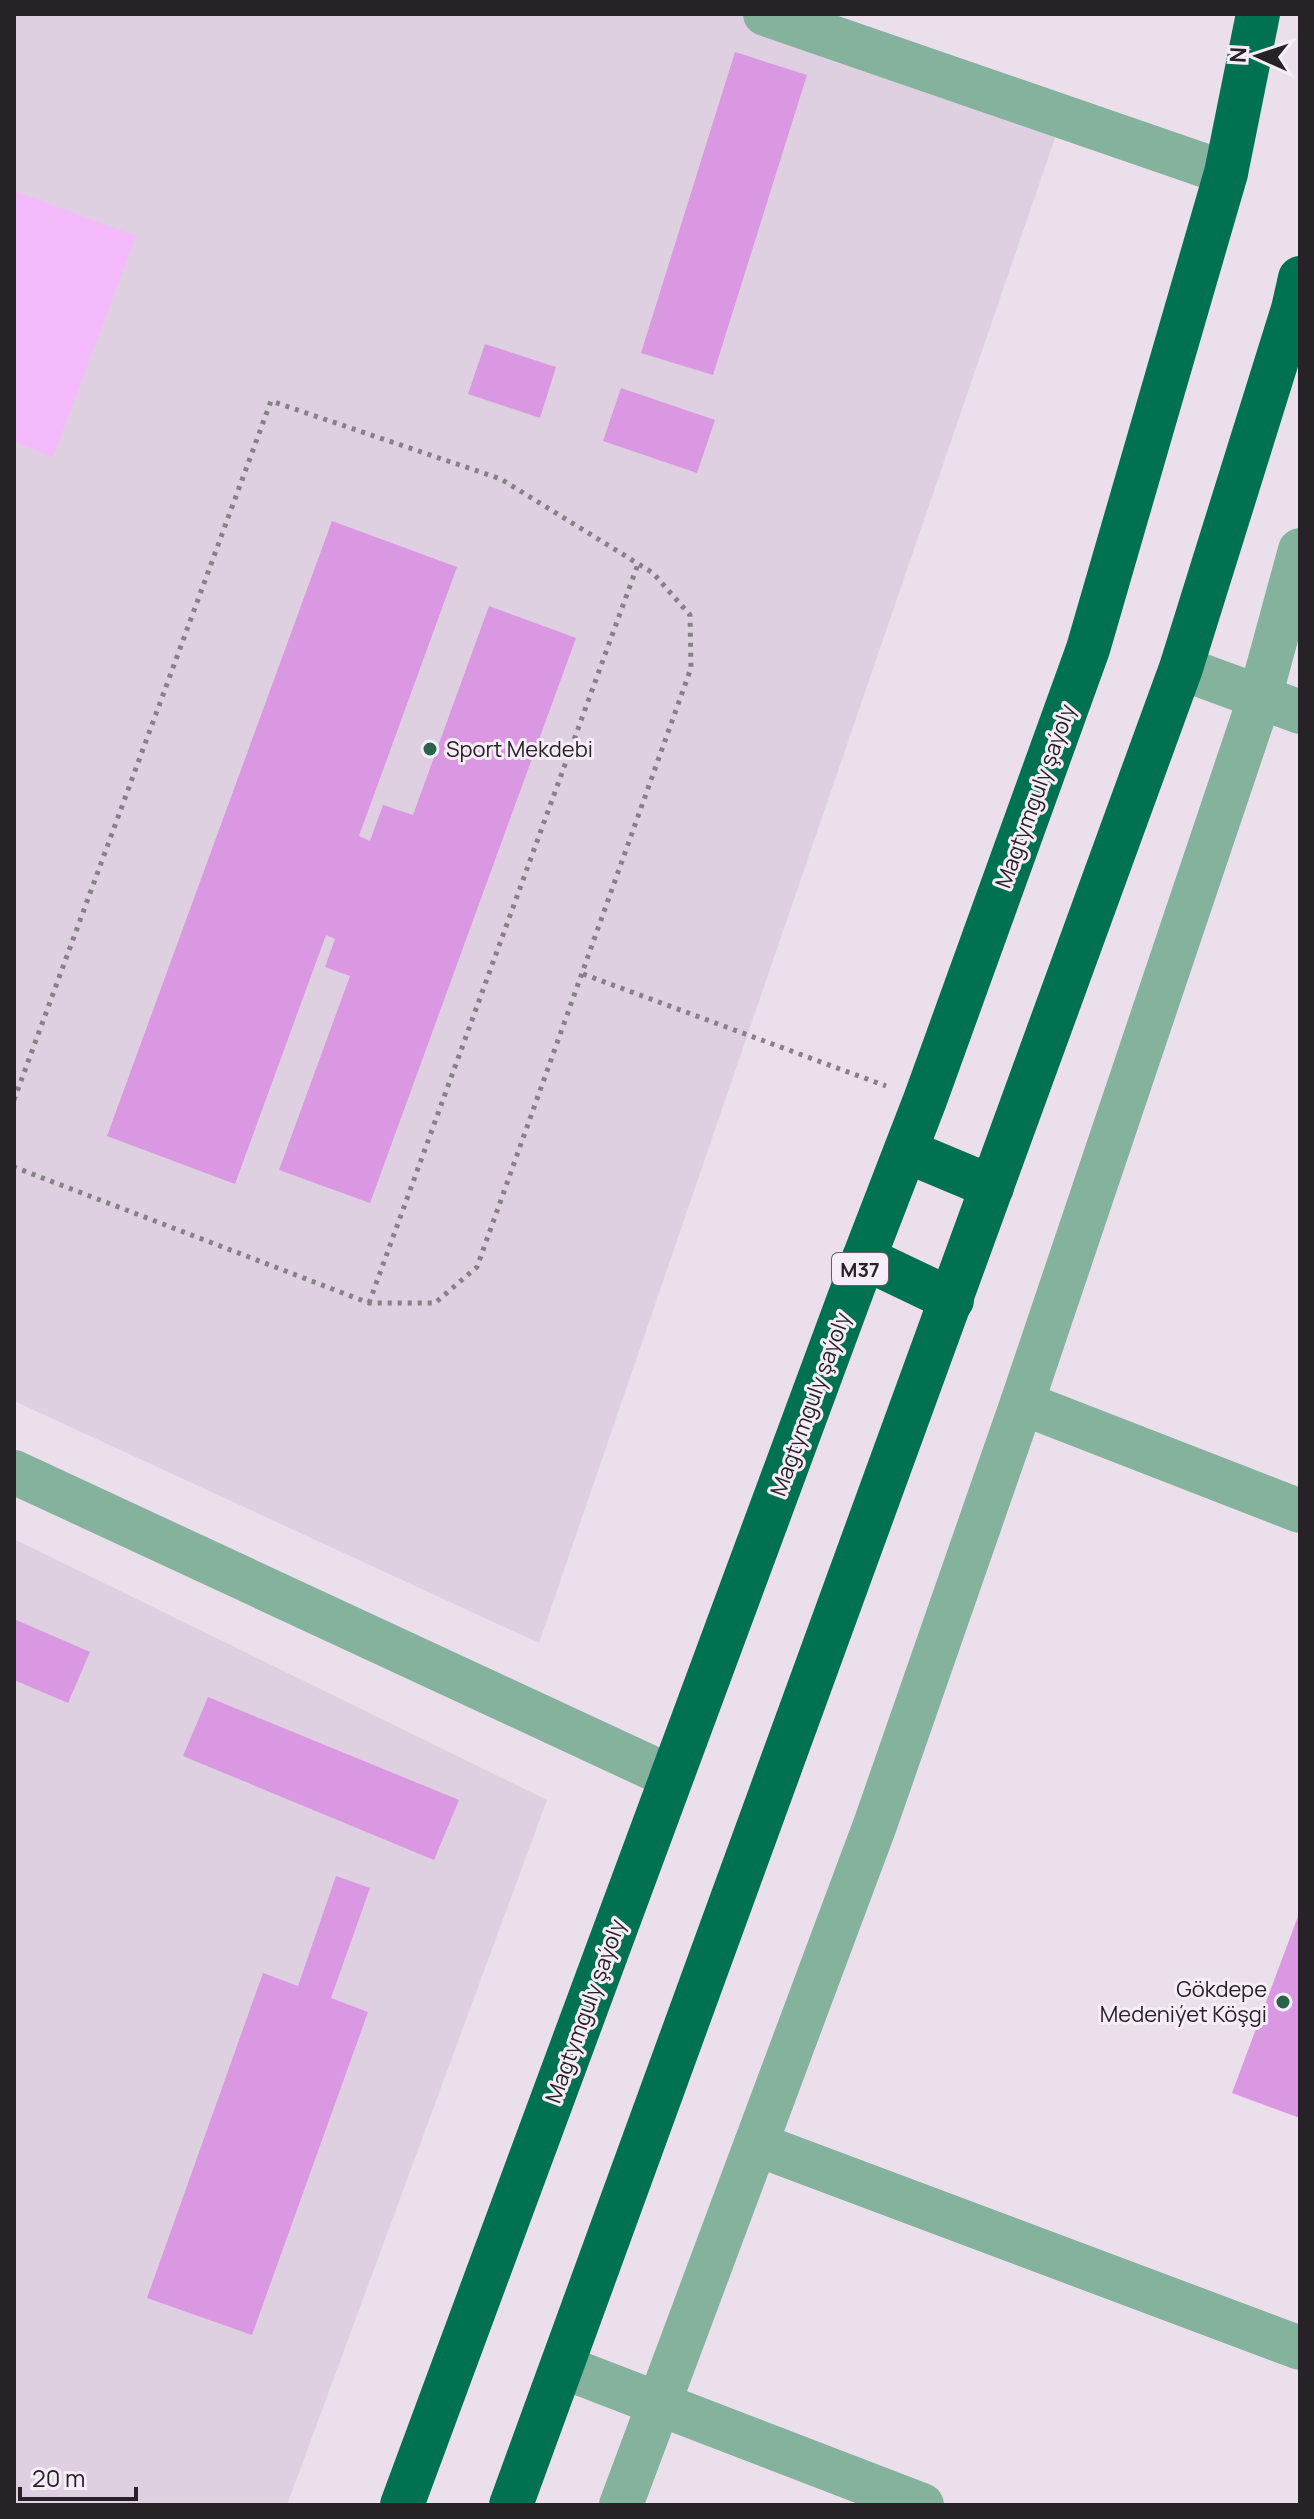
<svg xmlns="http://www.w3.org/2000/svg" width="1314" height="2519" font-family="Manrope,sans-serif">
<rect width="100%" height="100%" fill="#eadfeb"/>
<g fill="#dfd0e1">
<polygon points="14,14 833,14 1069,97 539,1643 14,1401"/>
<polygon points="14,1539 547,1800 287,2505 14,2505"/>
</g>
<polygon fill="#f4bafb" points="14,191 136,236 53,457 14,442"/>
<g fill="#da97e2">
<polygon points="735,52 807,75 713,375 641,353"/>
<polygon points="485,344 556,367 540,418 468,394"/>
<polygon points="621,388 715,420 697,473 603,441"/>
<polygon points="332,521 457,567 359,836 370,841 383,805 413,815 489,606 576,638 370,1203 279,1170 350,976 325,967 335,939 326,935 235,1184 107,1136"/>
<polygon points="14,1619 90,1652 68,1703 14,1680"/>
<polygon points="208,1697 459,1800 434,1860 183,1756"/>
<polygon points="336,1876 370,1888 331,1998 368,2012 252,2335 147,2298 263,1973 298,1986"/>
<polygon points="1300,1911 1300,2118 1232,2093"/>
</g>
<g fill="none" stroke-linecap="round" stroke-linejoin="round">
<g stroke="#888088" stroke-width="5" stroke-dasharray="4 6" stroke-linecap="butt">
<polyline points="583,974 886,1086"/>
<polyline points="14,1100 271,401 501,479 653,573 690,615 691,668 477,1267 435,1303 369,1303 14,1167"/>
<polyline points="369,1303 638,564"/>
</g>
<g stroke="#84b29d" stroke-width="44">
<polyline points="765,14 1226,173"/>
<polyline points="1181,668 1260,697 1300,550"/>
<polyline points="1022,1403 1300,1511"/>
<polyline points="14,1472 671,1777"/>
<polyline points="756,2144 1300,2348"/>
<polyline points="563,2367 922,2505"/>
<polyline points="621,2505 875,1825 1022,1403 1260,697 1300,712"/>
</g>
<g stroke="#007252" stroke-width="44">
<polyline points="906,1151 992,1187"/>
<polyline points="864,1258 952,1300"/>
<polyline points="402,2505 864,1258 925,1100 1088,649 1226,173 1258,14"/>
<polyline points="511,2505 1181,668 1293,309 1300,278"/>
</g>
</g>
<g fill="#28634c" stroke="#f7edf8" stroke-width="3">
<circle cx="430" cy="749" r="8"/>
<circle cx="1283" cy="2002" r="8"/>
</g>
<g text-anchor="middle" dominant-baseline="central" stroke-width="6" stroke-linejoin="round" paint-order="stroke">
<rect fill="#f7edf8" stroke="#655f65" stroke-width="2" x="832" y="1253" width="56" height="32" rx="6"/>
<g font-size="20" font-weight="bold" fill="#262226">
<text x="860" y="1269">M37</text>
</g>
<g font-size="22" fill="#262226" stroke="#f7edf8" text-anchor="start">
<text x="446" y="749">Sport Mekdebi</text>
<text x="1267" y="1989" text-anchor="end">Gökdepe<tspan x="1267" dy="25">Medeniýet Köşgi</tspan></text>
</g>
<g font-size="22" fill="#262226" stroke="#f7edf8">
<text transform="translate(1035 796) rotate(-70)">Magtymguly şaýoly</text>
<text transform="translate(810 1404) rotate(-70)">Magtymguly şaýoly</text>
<text transform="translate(585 2011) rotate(-70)">Magtymguly şaýoly</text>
</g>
</g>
<rect width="1314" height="2519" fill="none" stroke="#262226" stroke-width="32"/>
<g transform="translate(1258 56) rotate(273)" stroke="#f7edf8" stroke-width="6" paint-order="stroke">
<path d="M0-6L14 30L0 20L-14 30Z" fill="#262226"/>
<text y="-12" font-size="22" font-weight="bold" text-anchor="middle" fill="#262226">N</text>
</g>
<path d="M20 2487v12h116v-12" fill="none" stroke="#262226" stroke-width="4"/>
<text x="32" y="2487" font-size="24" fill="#262226" stroke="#f7edf8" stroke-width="6" paint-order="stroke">20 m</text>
</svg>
